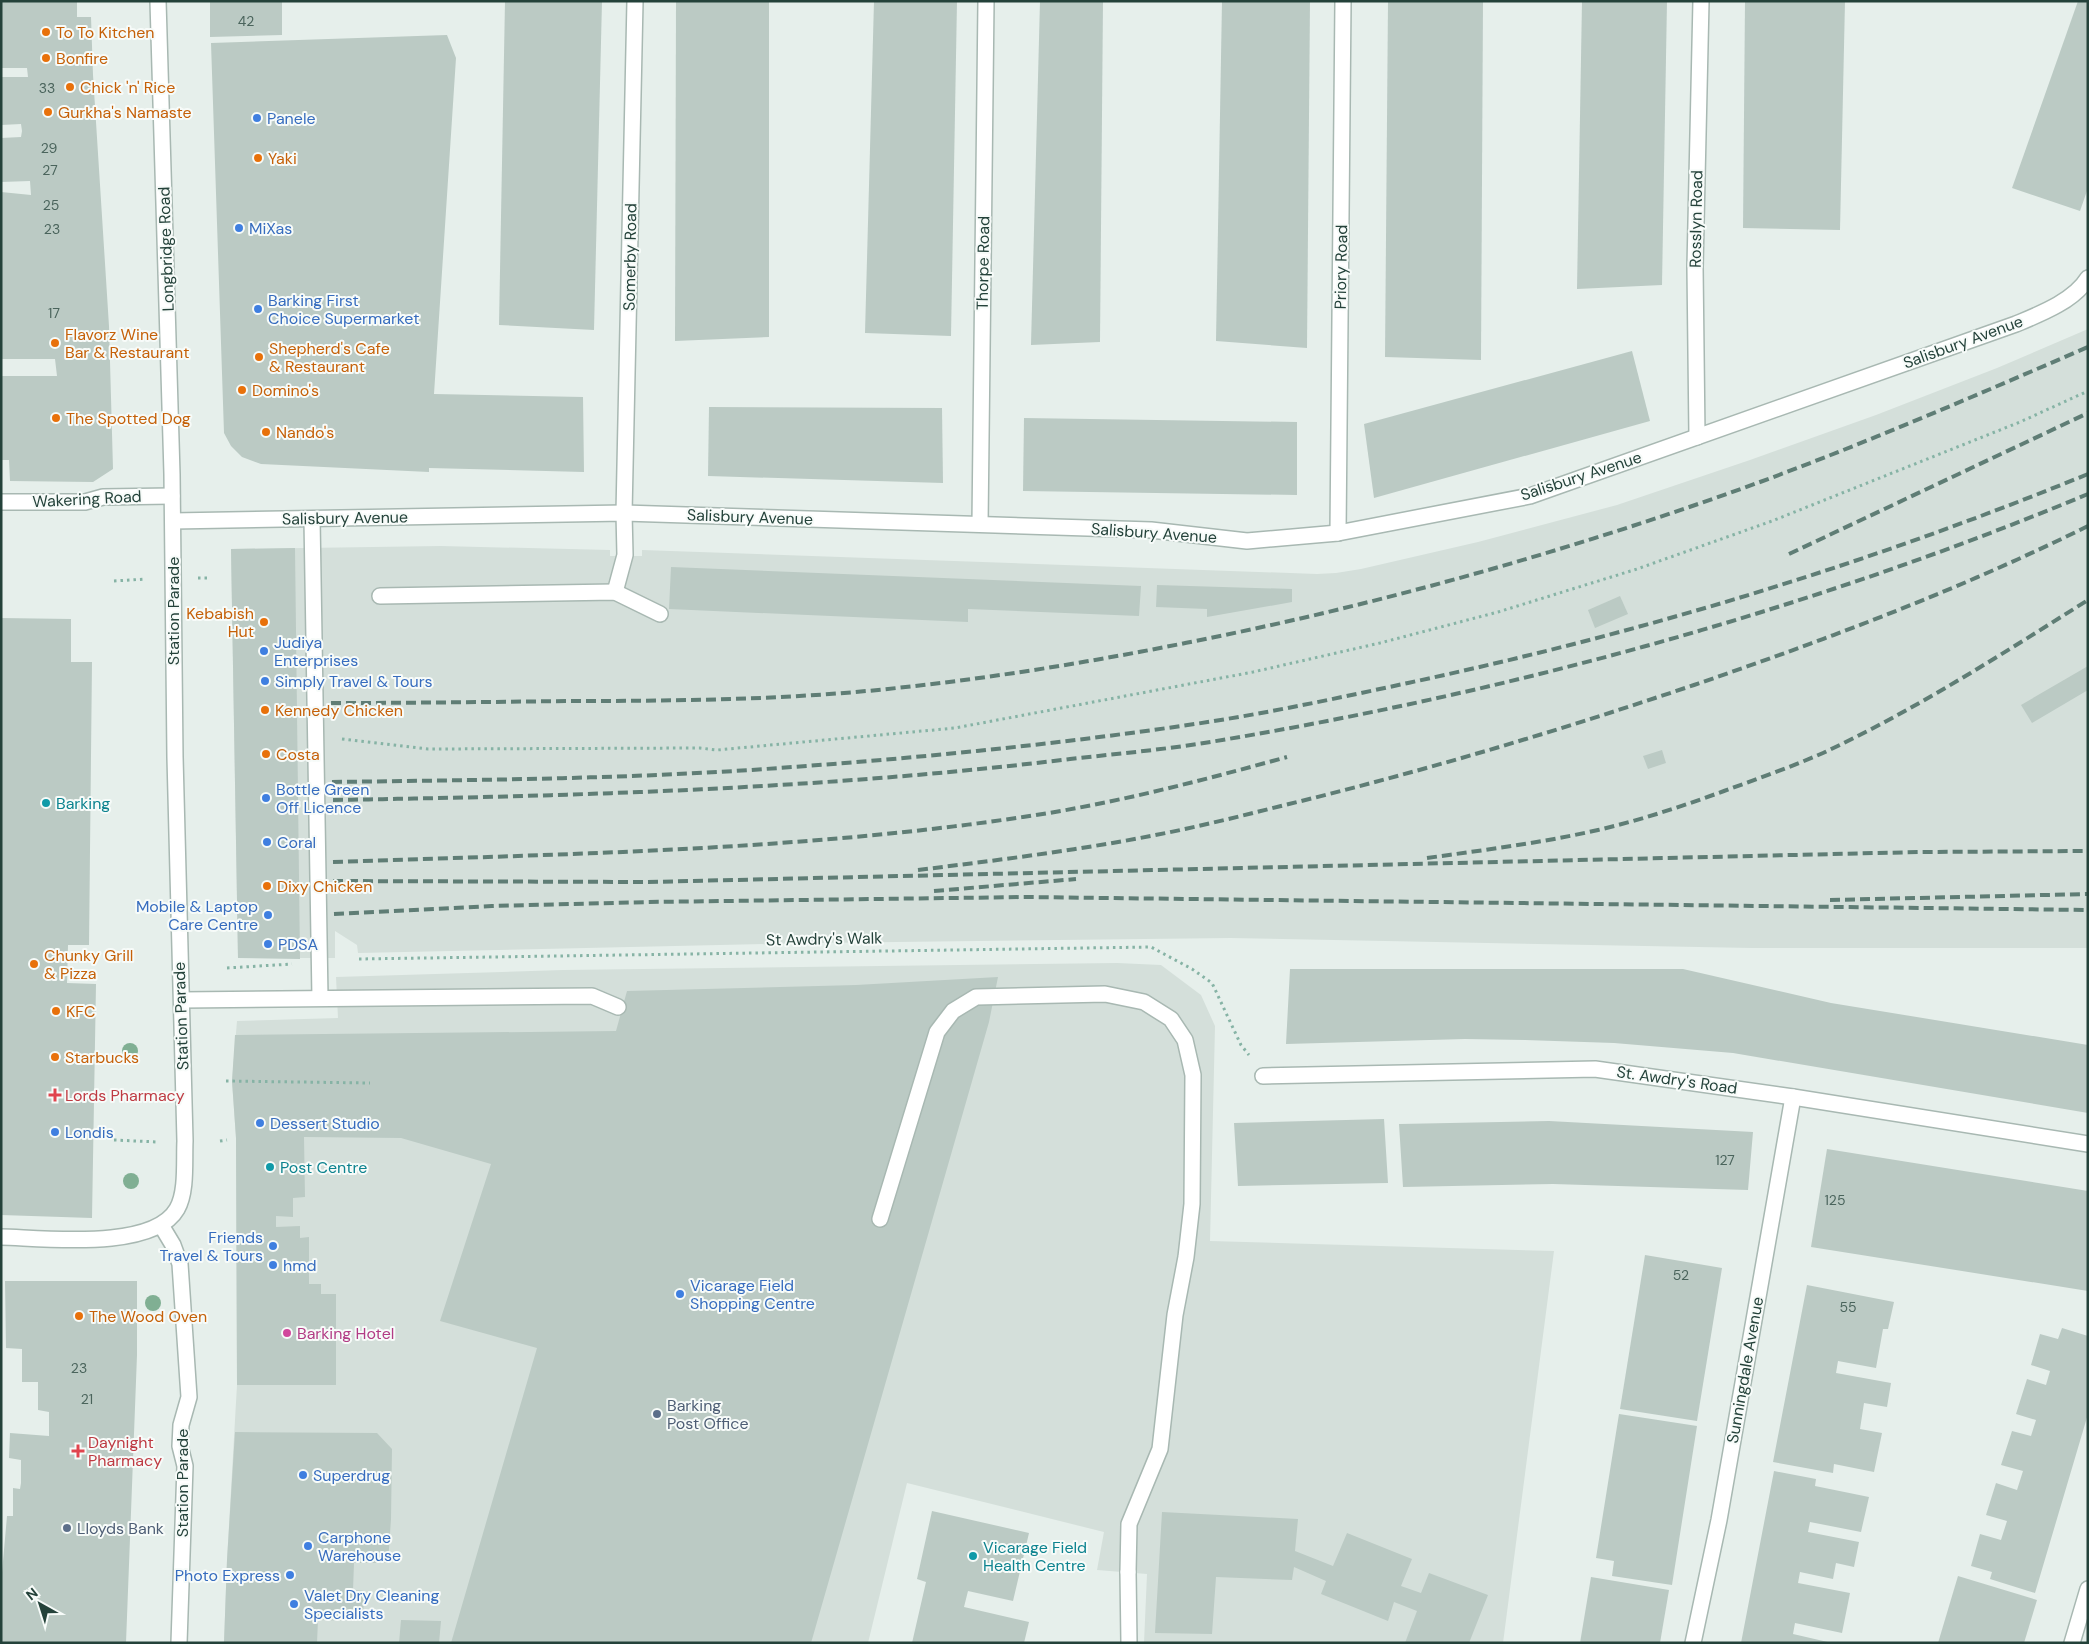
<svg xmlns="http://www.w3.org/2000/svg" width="2089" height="1644" font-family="'DM Sans',sans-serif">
<rect width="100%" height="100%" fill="#e6efeb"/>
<g fill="#d4dfda">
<polygon points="2088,329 2088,948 1752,948 1230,938 815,943 358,953 357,945 335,931 335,958 238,958 231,549 441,546 610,550 610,556 642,556 642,550 1317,574 1336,573 1361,569 1478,542 1617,505 1750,460 1876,415 1997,368"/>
<polygon points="1117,963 1161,965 1201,995 1215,1026 1210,1241 1554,1251 1503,1643 1144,1643 1147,1574 1097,1570 1104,1532 907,1483 868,1643 224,1643 227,1560 237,1385 236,1138 232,1081 237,1021 338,1018 336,977 563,970"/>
</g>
<g fill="#bbcac4">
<polygon points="1,1 77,1 77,17 91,17 93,75 109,326 113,469 93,482 10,481 9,460 1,460 1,376 57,376 55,359 1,359 1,192 31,195 30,181 1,182 1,138 21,137 22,131 21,124 1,125 1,77 28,77 27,68 1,68"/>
<polygon points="210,1 282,1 282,35 210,37"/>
<polygon points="505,1 602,1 594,330 499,325"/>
<polygon points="676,1 769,1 769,337 675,341"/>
<polygon points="874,1 957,1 951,336 865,333"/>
<polygon points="1040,1 1103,1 1100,342 1031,345"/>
<polygon points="1222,1 1310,1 1307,348 1216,341"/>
<polygon points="1388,1 1483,1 1481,360 1385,357"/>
<polygon points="1582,1 1667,1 1662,285 1577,289"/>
<polygon points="1745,1 1845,1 1840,230 1743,228"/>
<polygon points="2078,1 2088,1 2088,188 2080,211 2012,188"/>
<polygon points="447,35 456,58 434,394 583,397 584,472 429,468 429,472 261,464 242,457 231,446 224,433 211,43"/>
<polygon points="1632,351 1650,421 1374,498 1364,424"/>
<polygon points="709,407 942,408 943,483 708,476"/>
<polygon points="1024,418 1297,422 1297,495 1023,491"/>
<polygon points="295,548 300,959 238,958 231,549"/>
<polygon points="671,567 1141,586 1139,616 968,609 968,622 669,609"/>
<polygon points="1157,585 1292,589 1292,602 1207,617 1207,609 1156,607"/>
<polygon points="1620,596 1628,614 1595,628 1588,610"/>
<polygon points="1,618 71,619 71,662 92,662 89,945 68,945 67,983 96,984 92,1218 1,1215"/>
<polygon points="2088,666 2088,690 2032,723 2021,705"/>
<polygon points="1662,750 1666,763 1648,769 1643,756"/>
<polygon points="1290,969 1683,969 1831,1003 2088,1045 2088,1113 1733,1053 1614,1043 1525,1040 1465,1039 1286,1044"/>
<polygon points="998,977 989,1022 811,1643 451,1643 537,1348 440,1321 491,1164 401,1138 304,1137 305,1197 293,1198 293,1217 276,1216 276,1227 300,1226 300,1238 309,1237 309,1284 321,1284 321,1294 336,1294 336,1385 237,1385 236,1138 232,1081 235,1035 616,1031 627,991 856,985"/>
<polygon points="1384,1119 1388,1183 1238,1186 1234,1123"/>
<polygon points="1549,1121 1753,1132 1748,1190 1553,1184 1403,1187 1399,1124"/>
<polygon points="1827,1149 2088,1191 2088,1291 1811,1247"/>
<polygon points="1645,1255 1722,1268 1697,1421 1620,1409"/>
<polygon points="5,1281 137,1281 137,1355 126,1643 1,1643 1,1584 7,1516 13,1516 13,1488 20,1489 21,1483 21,1460 9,1458 10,1433 49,1436 49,1412 38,1410 38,1382 22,1382 22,1349 6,1348"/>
<polygon points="1807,1285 1894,1302 1888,1329 1883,1329 1876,1368 1838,1361 1836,1373 1891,1383 1887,1407 1864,1403 1860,1429 1882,1433 1874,1472 1834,1464 1833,1473 1773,1462"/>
<polygon points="2062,1328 2088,1336 2088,1414 2035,1593 1990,1579 1992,1572 1971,1566 1980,1534 2001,1540 2007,1521 1986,1515 1996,1483 2017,1490 2023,1471 2001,1465 2012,1431 2031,1436 2036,1420 2016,1414 2027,1379 2046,1385 2050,1371 2031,1365 2040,1334 2058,1339"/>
<polygon points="1619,1414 1697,1426 1672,1585 1612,1576 1614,1561 1596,1558"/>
<polygon points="235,1432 377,1433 392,1449 391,1519 388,1563 354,1563 353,1590 364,1591 363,1621 318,1620 317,1643 224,1643 227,1560"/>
<polygon points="1774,1471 1816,1479 1815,1486 1869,1497 1861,1532 1810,1522 1808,1532 1859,1542 1854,1567 1836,1563 1833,1579 1800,1572 1798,1583 1850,1593 1842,1633 1795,1623 1793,1634 1832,1643 1741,1643"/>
<polygon points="932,1511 1029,1533 1013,1601 968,1591 964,1607 1029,1622 1024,1643 912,1643 926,1582 917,1579"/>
<polygon points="1162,1512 1298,1519 1295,1551 1333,1566 1347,1533 1412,1559 1401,1586 1421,1593 1429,1573 1488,1595 1469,1643 1405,1643 1417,1611 1394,1602 1388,1621 1321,1594 1326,1581 1294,1567 1292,1580 1216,1577 1212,1634 1155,1633"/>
<polygon points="1958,1576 2037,1600 2024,1643 1938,1643"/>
<polygon points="1591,1577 1669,1590 1660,1643 1580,1643"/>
<polygon points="401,1620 441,1621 439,1643 399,1643"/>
</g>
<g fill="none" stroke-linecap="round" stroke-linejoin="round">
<defs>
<g id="lane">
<polyline points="312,519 320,998"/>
<polyline points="615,592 625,555 624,513"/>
<polyline points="380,596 615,592 660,614"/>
<polyline points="182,1000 592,996 618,1007"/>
<polyline points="880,1219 937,1032 953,1011 976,997 1105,994 1144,1002 1171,1019 1185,1040 1193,1075 1192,1204 1186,1257 1175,1315 1160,1449 1129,1524 1128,1572"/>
<polyline points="161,1225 173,1245 180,1264 189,1397 181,1425 180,1446 185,1466 179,1643"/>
</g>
<g id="street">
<polyline points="1697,437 1695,267 1701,1"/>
<polyline points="1,502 85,502 103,497 172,496"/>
<polyline points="624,513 635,1"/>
<path d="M173 521 624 513 1151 530 1247 541 1338 533 1530 496 2016 324C2040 314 2074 301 2088 278"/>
<polyline points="980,524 986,1"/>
<polyline points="1338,533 1343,1"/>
<polyline points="1263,1076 1595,1069 1793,1097 2088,1144"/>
<path d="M1 1237C44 1238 153 1251 177 1209 187 1192 184 1161 185 1141L175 757 172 474 158 1"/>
<polyline points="1128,1572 1129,1643"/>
<polyline points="1693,1643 1719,1520 1793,1097"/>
<polyline points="2072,1643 2088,1589"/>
</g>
</defs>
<use href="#lane" stroke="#a8b8b2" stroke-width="18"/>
<use href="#street" stroke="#a8b8b2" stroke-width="18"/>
<g stroke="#86b3a5" stroke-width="3" stroke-dasharray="2.5 4" stroke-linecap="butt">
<polyline points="198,578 210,578"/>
<polyline points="114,581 146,579"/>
<polyline points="342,739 428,749 700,748 717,750 955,728 1253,672 1380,643 1498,612 1637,569 1772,521 2020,422 2088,391"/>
<polyline points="359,959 1151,947 1192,969 1212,983 1241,1045 1249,1055"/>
<polyline points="227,968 292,964"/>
<polyline points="226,1081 370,1083"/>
<polyline points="114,1140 158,1142"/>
<polyline points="220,1141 227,1140"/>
</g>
<use href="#lane" stroke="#fff" stroke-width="15"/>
<use href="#street" stroke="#fff" stroke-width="15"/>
<g stroke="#5f7d75" stroke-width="4" stroke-dasharray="10 5" stroke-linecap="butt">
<polyline points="1789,554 2088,413"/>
<path d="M331 703C410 703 489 702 568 701 668 701 768 700 867 691 1015 677 1162 650 1307 617 1460 581 1612 536 1760 482 1871 441 1979 394 2088 347"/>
<path d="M332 782C476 780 621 779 765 769 909 759 1052 745 1195 724 1269 713 1343 697 1417 681 1648 631 1868 564 2088 474"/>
<path d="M333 800C579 796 825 789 1070 759 1115 754 1160 750 1204 743 1504 694 1807 611 2088 494"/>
<path d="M1427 858C1484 850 1541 843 1598 830 1641 820 1683 806 1724 791 1757 779 1791 767 1823 753 1915 710 2002 654 2088 600"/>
<path d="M333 862C563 854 795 851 1023 817 1113 804 1200 781 1287 757"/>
<path d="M918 870C1007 859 1097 848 1185 829 1217 822 1249 814 1281 806 1421 772 1558 731 1694 685 1828 639 1961 589 2088 526"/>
<polyline points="333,881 648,882 1920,852 2088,851"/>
<polyline points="934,891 1076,879"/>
<polyline points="1830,900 2088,894"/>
<polyline points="334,914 492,906 649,902 1026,897 2088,910"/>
</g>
</g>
<g fill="#80af93">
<circle cx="130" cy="1051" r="8"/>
<circle cx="131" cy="1181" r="8"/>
<circle cx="153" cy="1303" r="8"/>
</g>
<g fill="#e8710a" stroke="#f7fbf9" stroke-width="2">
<circle cx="46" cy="32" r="5"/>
<circle cx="46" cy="58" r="5"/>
<circle cx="70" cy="87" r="5"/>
<circle cx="48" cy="112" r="5"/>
<circle cx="258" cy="158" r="5"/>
<circle cx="55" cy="343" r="5"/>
<circle cx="259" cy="357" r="5"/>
<circle cx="242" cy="390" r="5"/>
<circle cx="56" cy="418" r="5"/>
<circle cx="266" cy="432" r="5"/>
<circle cx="264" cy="622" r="5"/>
<circle cx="265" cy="710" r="5"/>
<circle cx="266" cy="754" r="5"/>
<circle cx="267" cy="886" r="5"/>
<circle cx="34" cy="964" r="5"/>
<circle cx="56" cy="1011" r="5"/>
<circle cx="55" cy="1057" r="5"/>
<circle cx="79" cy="1316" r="5"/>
</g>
<g fill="#3f7fe0" stroke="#f7fbf9" stroke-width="2">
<circle cx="257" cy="118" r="5"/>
<circle cx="239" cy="228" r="5"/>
<circle cx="258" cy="309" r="5"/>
<circle cx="264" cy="651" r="5"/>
<circle cx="265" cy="681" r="5"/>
<circle cx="266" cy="798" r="5"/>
<circle cx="267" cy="842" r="5"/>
<circle cx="268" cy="915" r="5"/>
<circle cx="268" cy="944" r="5"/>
<circle cx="260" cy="1123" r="5"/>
<circle cx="55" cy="1132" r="5"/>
<circle cx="273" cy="1246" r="5"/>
<circle cx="273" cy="1265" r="5"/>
<circle cx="680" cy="1294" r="5"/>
<circle cx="303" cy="1475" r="5"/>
<circle cx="308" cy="1546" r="5"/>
<circle cx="290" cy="1575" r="5"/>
<circle cx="294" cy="1604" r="5"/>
</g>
<g fill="#0f9aa8" stroke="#f7fbf9" stroke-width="2">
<circle cx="46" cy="803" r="5"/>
<circle cx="270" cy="1167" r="5"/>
<circle cx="973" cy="1556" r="5"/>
</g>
<g fill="#e0444e" stroke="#f7fbf9" stroke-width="2">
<path d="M52.5 1087.5h5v5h5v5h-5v5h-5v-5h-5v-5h5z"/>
<path d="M75.5 1443.5h5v5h5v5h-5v5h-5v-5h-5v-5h5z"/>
</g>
<circle fill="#d1479c" stroke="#f7fbf9" stroke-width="2" cx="287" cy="1333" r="5"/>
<g fill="#5c6f8a" stroke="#f7fbf9" stroke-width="2">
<circle cx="657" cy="1414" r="5"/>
<circle cx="67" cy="1528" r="5"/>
</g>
<g text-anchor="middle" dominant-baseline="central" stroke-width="4" stroke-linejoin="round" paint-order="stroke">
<g font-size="14" fill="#4a645c">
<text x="246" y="21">42</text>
<text x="47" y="88">33</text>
<text x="49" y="148">29</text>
<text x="50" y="170">27</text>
<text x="51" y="205">25</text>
<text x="52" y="229">23</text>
<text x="54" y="313">17</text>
<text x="1725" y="1160">127</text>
<text x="1835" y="1200">125</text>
<text x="1681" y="1275">52</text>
<text x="1848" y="1307">55</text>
<text x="79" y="1368">23</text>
<text x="87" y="1399">21</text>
</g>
<g font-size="16" fill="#c56008" stroke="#f7fbf9" text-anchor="start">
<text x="56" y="32">To To Kitchen</text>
<text x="56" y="58">Bonfire</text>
<text x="80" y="87">Chick 'n' Rice</text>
<text x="58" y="112">Gurkha's Namaste</text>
<text x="268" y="158">Yaki</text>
<text x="65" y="334">Flavorz Wine<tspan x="65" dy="18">Bar &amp; Restaurant</tspan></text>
<text x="269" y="348">Shepherd's Cafe<tspan x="269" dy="18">&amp; Restaurant</tspan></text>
<text x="252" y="390">Domino's</text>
<text x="66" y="418">The Spotted Dog</text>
<text x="276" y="432">Nando's</text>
<text x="254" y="613" text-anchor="end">Kebabish<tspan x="254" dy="18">Hut</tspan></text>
<text x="275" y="710">Kennedy Chicken</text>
<text x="276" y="754">Costa</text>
<text x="277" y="886">Dixy Chicken</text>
<text x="44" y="955">Chunky Grill<tspan x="44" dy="18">&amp; Pizza</tspan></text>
<text x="66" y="1011">KFC</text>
<text x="65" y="1057">Starbucks</text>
<text x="89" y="1316">The Wood Oven</text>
</g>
<g font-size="16" fill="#366cbe" stroke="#f7fbf9" text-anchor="start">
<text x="267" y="118">Panele</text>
<text x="249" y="228">MiXas</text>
<text x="268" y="300">Barking First<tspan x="268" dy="18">Choice Supermarket</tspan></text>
<text x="274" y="642">Judiya<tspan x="274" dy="18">Enterprises</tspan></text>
<text x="275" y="681">Simply Travel &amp; Tours</text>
<text x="276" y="789">Bottle Green<tspan x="276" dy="18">Off Licence</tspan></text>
<text x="277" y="842">Coral</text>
<text x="258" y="906" text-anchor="end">Mobile &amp; Laptop<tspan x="258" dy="18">Care Centre</tspan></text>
<text x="278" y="944">PDSA</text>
<text x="270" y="1123">Dessert Studio</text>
<text x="65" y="1132">Londis</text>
<text x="263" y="1237" text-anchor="end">Friends<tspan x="263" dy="18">Travel &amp; Tours</tspan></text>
<text x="283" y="1265">hmd</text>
<text x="690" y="1285">Vicarage Field<tspan x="690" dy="18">Shopping Centre</tspan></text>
<text x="313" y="1475">Superdrug</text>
<text x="318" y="1537">Carphone<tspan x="318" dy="18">Warehouse</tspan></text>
<text x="280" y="1575" text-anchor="end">Photo Express</text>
<text x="304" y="1595">Valet Dry Cleaning<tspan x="304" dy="18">Specialists</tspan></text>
</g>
<g font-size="16" fill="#24423a" stroke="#f7fbf9">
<text transform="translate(1696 219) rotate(-89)">Rosslyn Road</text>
<text transform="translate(166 249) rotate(-92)">Longbridge Road</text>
<text transform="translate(630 257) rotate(-89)">Somerby Road</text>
<text transform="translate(983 263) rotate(-89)">Thorpe Road</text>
<text transform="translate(1341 267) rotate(-89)">Priory Road</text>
<text transform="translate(1963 342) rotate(-20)">Salisbury Avenue</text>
<text transform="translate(1581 476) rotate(-18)">Salisbury Avenue</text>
<text transform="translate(87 499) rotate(-3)">Wakering Road</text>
<text transform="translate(750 517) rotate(2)">Salisbury Avenue</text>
<text transform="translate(345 518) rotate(-1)">Salisbury Avenue</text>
<text transform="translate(1154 533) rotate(4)">Salisbury Avenue</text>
<text transform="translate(173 611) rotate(-90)">Station Parade</text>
<text transform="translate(824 939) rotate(-1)">St Awdry's Walk</text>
<text transform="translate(181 1016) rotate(-92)">Station Parade</text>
<text transform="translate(1677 1080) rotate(8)">St. Awdry's Road</text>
<text transform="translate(1745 1370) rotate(-80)">Sunningdale Avenue</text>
<text transform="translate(182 1483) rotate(-90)">Station Parade</text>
</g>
<g font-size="16" fill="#0d838f" stroke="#f7fbf9" text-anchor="start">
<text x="56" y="803">Barking</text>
<text x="280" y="1167">Post Centre</text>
<text x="983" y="1547">Vicarage Field<tspan x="983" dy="18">Health Centre</tspan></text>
</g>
<g font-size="16" fill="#be3a42" stroke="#f7fbf9" text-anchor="start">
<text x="65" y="1095">Lords Pharmacy</text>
<text x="88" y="1442">Daynight<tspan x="88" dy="18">Pharmacy</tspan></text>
</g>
<g font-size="16" fill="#b23c85" stroke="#f7fbf9" text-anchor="start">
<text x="297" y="1333">Barking Hotel</text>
</g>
<g font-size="16" fill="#4e5e75" stroke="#f7fbf9" text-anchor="start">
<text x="667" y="1405">Barking<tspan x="667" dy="18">Post Office</tspan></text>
<text x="77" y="1528">Lloyds Bank</text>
</g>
</g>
<rect width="2089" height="1644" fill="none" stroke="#24423a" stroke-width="5"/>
<g transform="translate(40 1604) rotate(321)" stroke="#f7fbf9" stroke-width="4" paint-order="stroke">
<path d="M0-4L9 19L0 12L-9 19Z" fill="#24423a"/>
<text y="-8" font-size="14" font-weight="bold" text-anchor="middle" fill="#24423a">N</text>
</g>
</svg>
